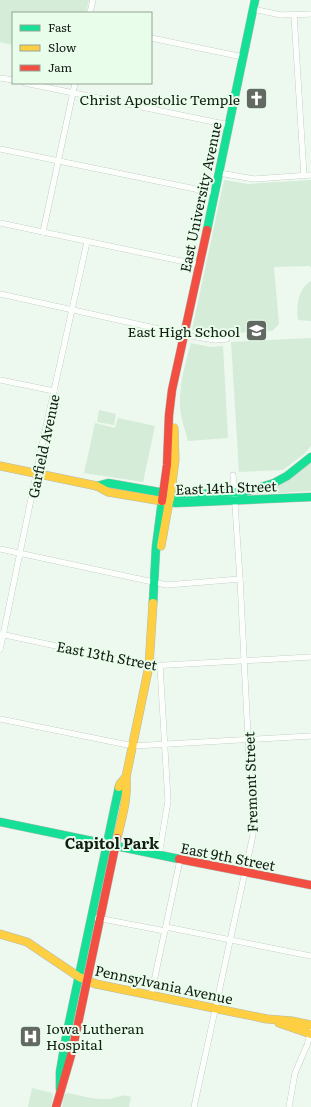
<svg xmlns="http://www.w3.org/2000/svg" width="311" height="1107" font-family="Literata,serif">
<rect width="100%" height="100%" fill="#edf9ee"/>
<g fill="#d4ecd8">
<polygon points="0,0 89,0 86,13 13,13 13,45 0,42"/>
<polygon points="224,180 248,184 311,180 311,268 310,266 274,267 279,324 272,331 214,334 192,330"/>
<path d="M311 281V321L298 320C296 306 298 289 311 281Z"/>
<polygon points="311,338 311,446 304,454 283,470 239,472 231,342"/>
<path d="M191 343 210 347 223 346 228 438 188 441C185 430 181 418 180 407 179 385 185 364 191 343Z"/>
<polygon points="99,410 116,414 114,425 97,422"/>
<polygon points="118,418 155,426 143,482 84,473 95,423 115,428"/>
<polygon points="311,463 311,491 252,495 262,491"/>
<polygon points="32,1088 52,1093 53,1096 51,1107 28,1107"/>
<path d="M68 1093C81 1096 96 1100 109 1099 118 1098 122 1093 131 1097L129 1107H62L64 1095Z"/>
</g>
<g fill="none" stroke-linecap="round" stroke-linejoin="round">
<defs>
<g id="street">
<polyline points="253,9 281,15 311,14"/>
<polyline points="90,13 93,0"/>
<polyline points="294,15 304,176"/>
<polyline points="151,38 243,57"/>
<polyline points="0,78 13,80"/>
<polyline points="25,83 229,125"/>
<polyline points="0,149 215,193"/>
<polyline points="219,173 254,179 311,175"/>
<polyline points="0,223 200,265"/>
<polyline points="43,232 75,83"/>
<polyline points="0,294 191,336 215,340 227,339"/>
<polyline points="0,380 54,391"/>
<polyline points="0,549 167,585 240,579"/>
<polyline points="0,634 149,666 311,657"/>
<polyline points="0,650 45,431 87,242"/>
<polyline points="0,719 133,746 311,736"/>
<polyline points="159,855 168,801 160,666"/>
<polyline points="92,917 165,931"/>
<polyline points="166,927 311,956"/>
<polyline points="151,995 180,860"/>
<polyline points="194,1107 253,835 240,579 233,475"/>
<polyline points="289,1107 295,1073 307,1045 311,1031"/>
</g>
<g id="fast">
<polyline points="207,230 255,0"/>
<polyline points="97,486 108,483 176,495 245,492 274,483 287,476 311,457"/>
<polyline points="168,502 176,503 311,497"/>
<polyline points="153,603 156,547 162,501"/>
<polyline points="0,822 179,859"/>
<polyline points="60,1089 60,1072 66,1037 119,787"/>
</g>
<g id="slow">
<polyline points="0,466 97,486 108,492 168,502"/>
<polyline points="170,499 175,460 174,428"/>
<polyline points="161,546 169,502"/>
<polyline points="119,787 120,784 126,777 149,666 153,603"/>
<path d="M117 838C122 818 128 798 126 777"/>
<polyline points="0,934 27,942 79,977 96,984 267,1019 292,1021 311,1025"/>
<polyline points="279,1023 311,1034"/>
</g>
<g id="jam">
<polyline points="162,501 167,465 169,415 172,390 207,230"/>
<polyline points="179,859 311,885"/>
<polyline points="56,1107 72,1052 117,838"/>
</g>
</defs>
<use href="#street" stroke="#b0bab2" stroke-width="6"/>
<use href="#fast" stroke="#b0bab2" stroke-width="9"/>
<use href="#slow" stroke="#b0bab2" stroke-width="9"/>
<use href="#jam" stroke="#b0bab2" stroke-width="9"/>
<use href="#street" stroke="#fcfefc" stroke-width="5.5"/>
<use href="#fast" stroke="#16e098" stroke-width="8"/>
<use href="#slow" stroke="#ffcf43" stroke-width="8"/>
<use href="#jam" stroke="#f24e42" stroke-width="8"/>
</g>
<defs>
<symbol id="church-square" viewBox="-11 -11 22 22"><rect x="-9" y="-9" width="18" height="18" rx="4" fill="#616962" stroke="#e8feeb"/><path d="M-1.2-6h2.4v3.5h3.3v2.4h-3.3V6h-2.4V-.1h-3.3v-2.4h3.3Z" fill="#fff"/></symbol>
<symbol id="school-square" viewBox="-11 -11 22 22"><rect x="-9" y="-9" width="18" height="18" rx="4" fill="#616962" stroke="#e8feeb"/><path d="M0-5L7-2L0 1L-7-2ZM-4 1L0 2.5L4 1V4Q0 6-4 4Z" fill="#fff"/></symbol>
<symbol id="hospital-square" viewBox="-11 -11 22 22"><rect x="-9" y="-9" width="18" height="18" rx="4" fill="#616962" stroke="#e8feeb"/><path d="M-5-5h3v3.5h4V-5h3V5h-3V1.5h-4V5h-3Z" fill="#fff"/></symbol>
</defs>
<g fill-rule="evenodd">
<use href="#church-square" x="244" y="86" width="25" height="25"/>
<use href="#school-square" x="244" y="318" width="25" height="25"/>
<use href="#hospital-square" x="18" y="1024" width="25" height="25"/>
</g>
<g text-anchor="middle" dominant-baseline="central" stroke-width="4" stroke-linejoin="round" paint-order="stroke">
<g font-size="14" fill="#151c16" stroke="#e8feeb" text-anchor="end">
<text x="240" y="99">Christ Apostolic Temple</text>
<text x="240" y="331">East High School</text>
<text x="46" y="1028" text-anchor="start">Iowa Lutheran<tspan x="46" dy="16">Hospital</tspan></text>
</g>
<g font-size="14" fill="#151c16" stroke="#e8feeb">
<text transform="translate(200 197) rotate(-78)">East University Avenue</text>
<text transform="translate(43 446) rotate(-78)">Garfield Avenue</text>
<text transform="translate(226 487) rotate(-2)">East 14th Street</text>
<text transform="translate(107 655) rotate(11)">East 13th Street</text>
<text transform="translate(250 782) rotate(-92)">Fremont Street</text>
<text transform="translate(228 856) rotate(11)">East 9th Street</text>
<text transform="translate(164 984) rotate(12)">Pennsylvania Avenue</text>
</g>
<g font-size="15" font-weight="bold" fill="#151c16" stroke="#e8feeb">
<text x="112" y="842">Capitol Park</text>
</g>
</g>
<rect x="12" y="12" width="140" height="72" fill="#e8feeb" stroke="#94a496"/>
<rect x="20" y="25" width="20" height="6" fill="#16e098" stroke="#94a496"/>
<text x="48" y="32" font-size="12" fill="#151c16">Fast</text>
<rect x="20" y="45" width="20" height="6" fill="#ffcf43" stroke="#94a496"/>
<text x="48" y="52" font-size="12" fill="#151c16">Slow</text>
<rect x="20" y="65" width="20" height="6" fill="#f24e42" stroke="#94a496"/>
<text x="48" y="72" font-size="12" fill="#151c16">Jam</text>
</svg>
